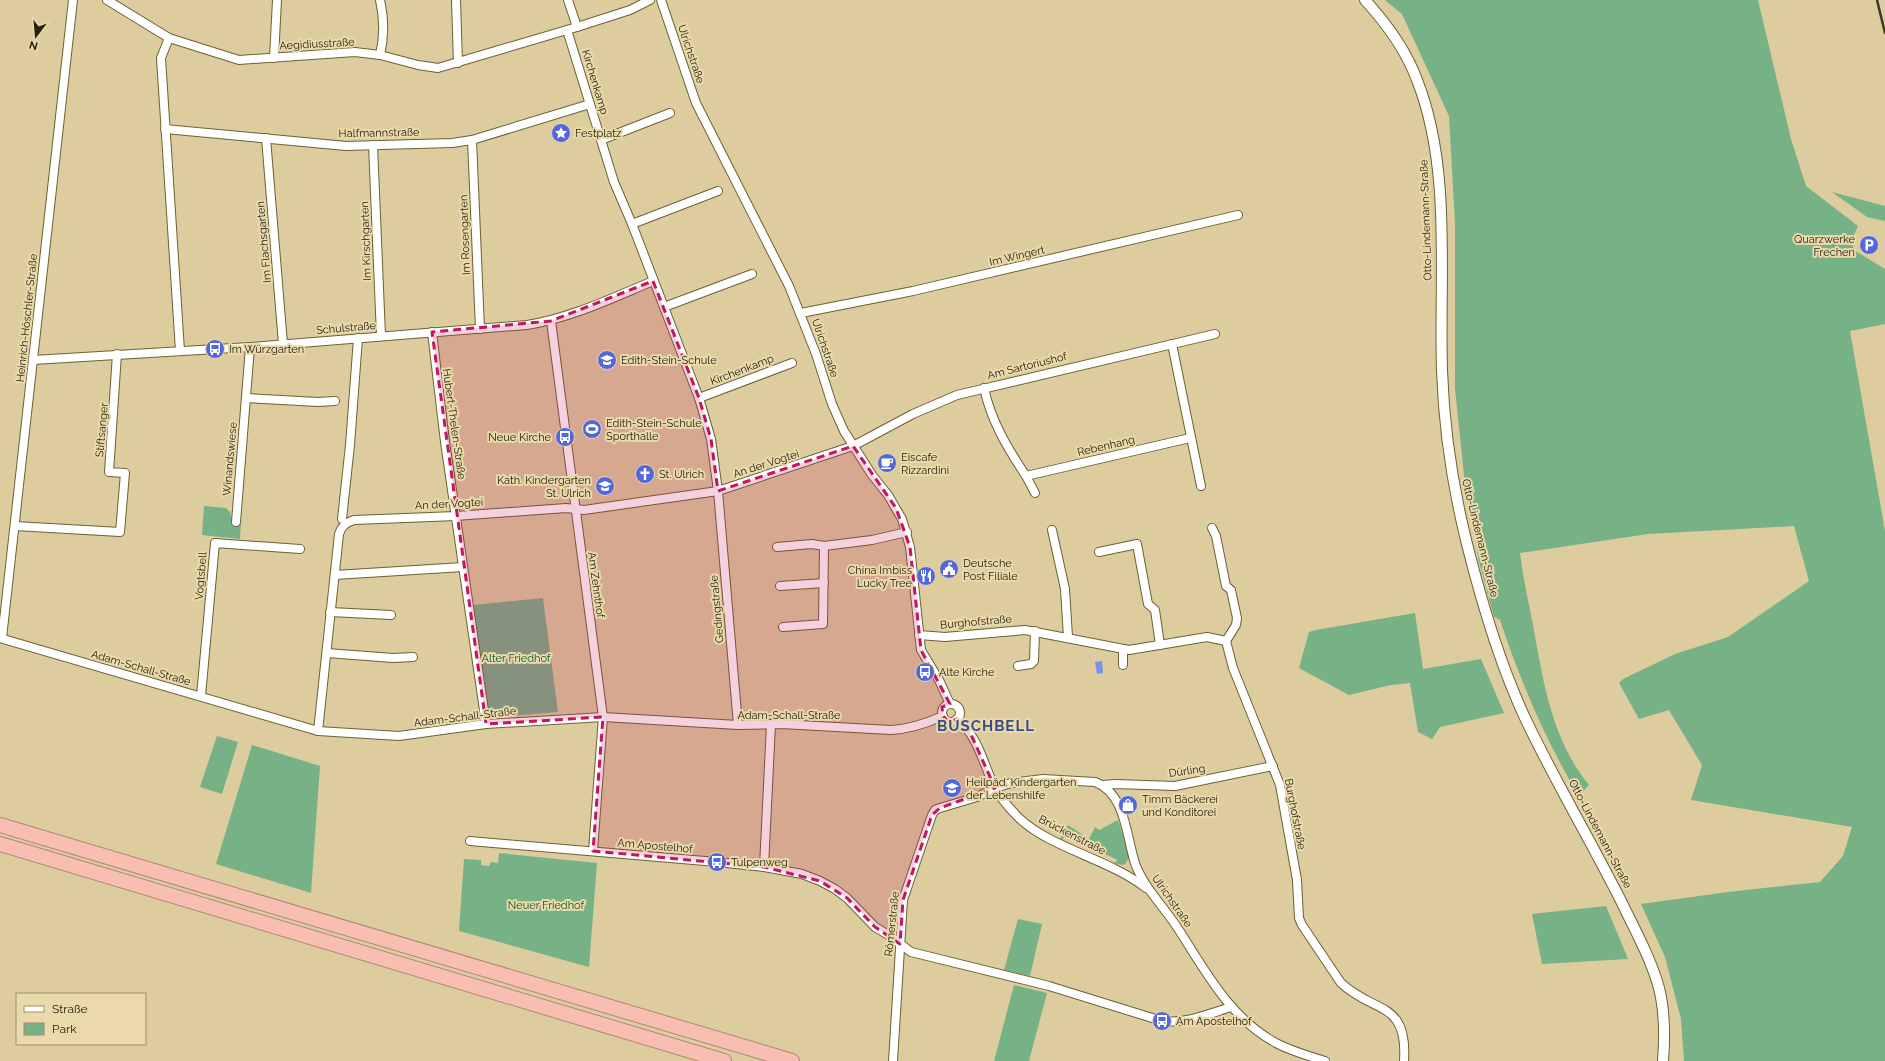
<svg xmlns="http://www.w3.org/2000/svg" width="1885" height="1061" font-family="Raleway,sans-serif">
<rect width="100%" height="100%" fill="#dccc9e"/>
<g fill="#77b186">
<path d="M1385 0H1758L1791 139 1806 186 1858 226 1851 241 1854 250 1885 269V324L1850 331 1885 531V1061H1684L1681 1019 1665 957 1641 904 1728 892 1820 882 1843 856 1852 827 1691 800 1702 765 1669 710 1639 719 1619 683 1623 679 1675 654 1728 637 1809 581 1794 526 1648 534 1520 553C1523 577 1528 601 1533 625 1543 681 1552 740 1589 785L1579 796C1546 742 1520 680 1500 620L1494 617 1479 562 1464 475 1455 389V224L1449 116 1402 14Z"/>
<polygon points="1832,192 1885,206 1885,221 1867,217"/>
<polygon points="204,506 226,508 230,512 232,521 241,522 240,539 202,535"/>
<polygon points="543,598 558,712 489,718 473,605"/>
<polygon points="1415,613 1423,669 1481,659 1504,713 1440,727 1432,739 1418,732 1410,683 1391,685 1349,695 1299,668 1309,632 1316,630"/>
<polygon points="217,736 238,742 222,794 200,787"/>
<polygon points="252,745 320,766 311,893 216,864"/>
<polygon points="1118,820 1130,857 1125,864 1122,865 1114,863 1118,860 1065,836 1062,840 1060,839 1068,825 1089,839 1095,827 1099,830"/>
<polygon points="499,853 597,863 589,967 459,931 464,859 481,860 481,865 489,866 491,862 498,863"/>
<polygon points="1606,906 1628,959 1542,964 1532,914"/>
<polygon points="1018,919 1042,924 1030,976 1004,970"/>
<polygon points="1014,985 1047,993 1029,1061 994,1061"/>
</g>
<polygon fill="#7990ec" points="1102,661 1103,673 1097,674 1095,662"/>
<g fill="none" stroke-linecap="round" stroke-linejoin="round">
<defs>
<g id="minor">
<polyline points="107,0 169,38 239,60 355,52 380,55 418,65 438,68 577,27 630,10 650,0"/>
<polyline points="456,0 458,63"/>
<polyline points="568,0 577,27"/>
<polyline points="661,0 696,103 789,286 816,354 832,404 844,431 872,475 888,495 902,519 910,547 921,650 939,680 950,704"/>
<polyline points="567,30 614,182 632,224 699,398 711,439 718,491 738,725"/>
<polyline points="169,38 161,58 180,351"/>
<path d="M380 55C384 38 384 17 380 0"/>
<polyline points="274,58 277,0"/>
<polyline points="165,129 346,146 452,143 472,140 590,104"/>
<polyline points="266,138 283,344"/>
<polyline points="472,140 480,329"/>
<polyline points="601,140 670,113"/>
<polyline points="373,145 381,336"/>
<polyline points="632,224 718,191"/>
<polyline points="664,307 752,274"/>
<polyline points="801,313 913,291 1238,215"/>
<polyline points="551,321 603,717 593,851"/>
<polyline points="432,332 445,442 486,724"/>
<polyline points="1172,344 1201,486"/>
<path d="M33 360 250 347 527 325C571 318 612 298 653 281"/>
<path d="M984 388C991 421 1008 449 1026 476L1190 438"/>
<polyline points="246,398 318,402 335,401"/>
<polyline points="699,398 792,363"/>
<polyline points="1026,476 1035,493"/>
<polyline points="342,519 350,445 358,338"/>
<polyline points="236,522 250,347"/>
<polyline points="15,526 120,532 125,473 109,472 117,354"/>
<polyline points="1212,528 1216,536 1226,586 1231,590 1237,618 1236,625 1226,641"/>
<polyline points="1052,530 1065,589 1068,637"/>
<polyline points="777,547 812,544 824,546"/>
<polyline points="1099,552 1137,544 1148,604 1155,610 1160,645"/>
<polyline points="335,575 463,567"/>
<polyline points="780,586 824,583"/>
<polyline points="330,612 391,615"/>
<polyline points="783,627 823,624 824,546 872,540 907,532"/>
<path d="M919 635 945 637 1025 630 1129 650 1207 637 1226 641 1233 668 1280 785 1297 880 1299 918 1302 925 1341 983C1374 1014 1408 1000 1404 1061"/>
<path d="M0 638 318 731 399 736 486 724 603 717 738 725 781 724 891 730C910 729 925 724 943 716"/>
<polyline points="2,638 73,0"/>
<polyline points="327,653 393,658 413,657"/>
<polyline points="1123,665 1123,649"/>
<polyline points="1018,666 1031,664 1034,661 1035,631"/>
<polyline points="201,696 215,543 300,549"/>
<circle cx="951" cy="713" r="9"/>
<path d="M957 719C979 737 983 764 995 788 1001 799 1011 810 1020 819 1053 849 1109 859 1146 888"/>
<path d="M318 731 339 534C342 526 345 523 354 520L456 516 566 508 584 510 718 491 853 446 913 414 957 395 1215 334"/>
<polyline points="1103,785 1115,784 1175,786 1273,766"/>
<path d="M470 841 717 862 764 867 802 874 820 881 835 889 847 898 875 927 890 936 911 952 1049 986 1162 1021C1186 1024 1208 1014 1231 1007"/>
<polyline points="764,867 771,724"/>
<path d="M893 1061 903 900 932 815 935 810 940 808 977 797 995 788 1011 783 1043 779 1095 782C1127 794 1126 839 1136 866 1145 888 1162 905 1175 924 1204 968 1228 1017 1276 1043 1291 1051 1308 1056 1325 1061"/>
</g>
<path id="tertiary" d="M1365 0C1387 24 1406 50 1417 80 1452 168 1439 277 1442 371 1444 429 1453 488 1467 544 1482 604 1500 665 1526 720 1556 783 1592 843 1623 905 1636 932 1651 959 1659 988 1665 1012 1665 1036 1663 1061"/>
<g id="motorway">
<polyline points="0,825 792,1061"/>
<polyline points="0,844 724,1061"/>
</g>
</defs>
<use href="#minor" stroke="#6e6035" stroke-width="10"/>
<use href="#tertiary" stroke="#6e6035" stroke-width="12"/>
<use href="#motorway" stroke="#b08779" stroke-width="16"/>
<use href="#minor" stroke="#fff" stroke-width="8"/>
<use href="#tertiary" stroke="#fff" stroke-width="10"/>
<use href="#motorway" stroke="#f9beb2" stroke-width="14"/>
<polyline stroke="#3e3721" stroke-width="2.5" points="1877,0 1885,33"/>
</g>
<path fill="#c2185b" fill-opacity="0.2" stroke="#c2185b" stroke-width="3" stroke-dasharray="8 5" stroke-linejoin="round" d="M653 281 699 398 711 439 718 491 853 446 896 508 910 547 921 650 950 704 942 707 943 716 949 722 957 719 969 730 995 788 940 808 932 815 903 900 900 944 875 927 847 898 820 881 764 867 593 851 603 717 486 724 432 332 551 321Z"/>
<defs>
<symbol id="sight-disc" viewBox="-11 -11 22 22"><circle r="9.5" fill="#5267dd" stroke="#e9d9ab"/><path d="M0-6L1.8-2.2L6-1.7L2.9 1.2L3.7 5.4L0 3.3L-3.7 5.4L-2.9 1.2L-6-1.7L-1.8-2.2Z" fill="#fff"/></symbol>
<symbol id="parking-disc" viewBox="-11 -11 22 22"><circle r="9.5" fill="#5267dd" stroke="#e9d9ab"/><path d="M-3.5-5.5H1a3.5 3.5 0 0 1 0 7H-1V5.5H-3.5ZM-1-3.4V-.6H.8a1.4 1.4 0 0 0 0-2.8Z" fill="#fff"/></symbol>
<symbol id="bus-disc" viewBox="-11 -11 22 22"><circle r="9.5" fill="#5267dd" stroke="#e9d9ab"/><path d="M-5-6H5V4H4V6H2V4H-2V6H-4V4H-5ZM-3.5-4V0h7V-4ZM-3.5 1.2v1.5H-2V1.2ZM2 1.2v1.5H3.5V1.2Z" fill="#fff"/></symbol>
<symbol id="school-disc" viewBox="-11 -11 22 22"><circle r="9.5" fill="#5267dd" stroke="#e9d9ab"/><path d="M0-5L7-2L0 1L-7-2ZM-4 1L0 2.5L4 1V4Q0 6-4 4Z" fill="#fff"/></symbol>
<symbol id="stadium-disc" viewBox="-11 -11 22 22"><circle r="9.5" fill="#5267dd" stroke="#e9d9ab"/><path d="M0-5a6.5 5 0 1 0 0 10a6.5 5 0 1 0 0-10ZM-3.5-1.8h7v3.6h-7Z" fill="#fff"/></symbol>
<symbol id="cafe-disc" viewBox="-11 -11 22 22"><circle r="9.5" fill="#5267dd" stroke="#e9d9ab"/><path d="M-5.5-4.5H6V0H3Q3 3.5 0 3.5H-2.5Q-5.5 3.5-5.5 0ZM3-3.2v2h1.7v-2ZM-6 4.5H4V6H-6Z" fill="#fff"/></symbol>
<symbol id="church-disc" viewBox="-11 -11 22 22"><circle r="9.5" fill="#5267dd" stroke="#e9d9ab"/><path d="M-1.2-6h2.4v3.5h3.3v2.4h-3.3V6h-2.4V-.1h-3.3v-2.4h3.3Z" fill="#fff"/></symbol>
<symbol id="civic-disc" viewBox="-11 -11 22 22"><circle r="9.5" fill="#5267dd" stroke="#e9d9ab"/><path d="M-.6-6.5H3V-4.5H.6V-3L4-1V1h2V6H-6V1h2V-1L-.6-3ZM-1.2 2.5V6h2.4V2.5Z" fill="#fff"/></symbol>
<symbol id="restaurant-disc" viewBox="-11 -11 22 22"><circle r="9.5" fill="#5267dd" stroke="#e9d9ab"/><path d="M-5-6h1v4h1v-4h1v4h1v-4h1v5L-1.5 .5V6h-2V.5L-5-1ZM5-6V6H3V1.5H1.5Q1.5-4 5-6Z" fill="#fff"/></symbol>
<symbol id="shop-disc" viewBox="-11 -11 22 22"><circle r="9.5" fill="#5267dd" stroke="#e9d9ab"/><path d="M-5-2.5h2.3a2.7 3.5 0 0 1 5.4 0H5L5.5 6h-11ZM-1.5-2.5h3a1.5 2.3 0 0 0-3 0Z" fill="#fff"/></symbol>
</defs>
<g fill-rule="evenodd">
<use href="#sight-disc" x="550" y="122" width="22" height="22"/>
<use href="#parking-disc" x="1858" y="234" width="22" height="22"/>
<use href="#bus-disc" x="204" y="338" width="22" height="22"/>
<use href="#school-disc" x="596" y="349" width="22" height="22"/>
<use href="#stadium-disc" x="581" y="418" width="22" height="22"/>
<use href="#bus-disc" x="554" y="426" width="22" height="22"/>
<use href="#cafe-disc" x="876" y="452" width="22" height="22"/>
<use href="#church-disc" x="634" y="463" width="22" height="22"/>
<use href="#school-disc" x="594" y="475" width="22" height="22"/>
<use href="#civic-disc" x="938" y="558" width="22" height="22"/>
<use href="#restaurant-disc" x="915" y="565" width="22" height="22"/>
<use href="#bus-disc" x="914" y="661" width="22" height="22"/>
<use href="#school-disc" x="941" y="777" width="22" height="22"/>
<use href="#shop-disc" x="1117" y="794" width="22" height="22"/>
<use href="#bus-disc" x="706" y="851" width="22" height="22"/>
<use href="#bus-disc" x="1151" y="1010" width="22" height="22"/>
</g>
<g text-anchor="middle" dominant-baseline="central" stroke-width="4" stroke-linejoin="round" paint-order="stroke">
<g font-size="11" fill="#282210" stroke="#e9d9ab">
<text transform="translate(317 44) rotate(-3)">Aegidiusstraße</text>
<text transform="translate(691 54) rotate(71)">Ulrichstraße</text>
<text transform="translate(595 82) rotate(73)">Kirchenkamp</text>
<text transform="translate(379 133) rotate(-1)">Halfmannstraße</text>
<text transform="translate(1426 220) rotate(-92)">Otto-Lindemann-Straße</text>
<text transform="translate(465 235) rotate(-92)">Im Rosengarten</text>
<text transform="translate(366 241) rotate(-92)">Im Kirschgarten</text>
<text transform="translate(264 242) rotate(-95)">Im Flachsgarten</text>
<text transform="translate(1017 256) rotate(-13)">Im Wingert</text>
<text transform="translate(27 318) rotate(-84)">Heinrich-Höschler-Straße</text>
<text transform="translate(346 328) rotate(-5)">Schulstraße</text>
<text transform="translate(825 348) rotate(71)">Ulrichstraße</text>
<text transform="translate(1027 366) rotate(-14)">Am Sartoriushof</text>
<text transform="translate(742 370) rotate(-21)">Kirchenkamp</text>
<text transform="translate(454 424) rotate(82)">Hubert-Thelen-Straße</text>
<text transform="translate(102 430) rotate(-85)">Stiftsanger</text>
<text transform="translate(1106 446) rotate(-13)">Rebenhang</text>
<text transform="translate(230 459) rotate(-85)">Winandswiese</text>
<text transform="translate(766 464) rotate(-18)">An der Vogtei</text>
<text transform="translate(449 504) rotate(-3)">An der Vogtei</text>
<text transform="translate(1480 538) rotate(76)">Otto-Lindemann-Straße</text>
<text transform="translate(201 576) rotate(-85)">Vogtsbell</text>
<text transform="translate(596 585) rotate(82)">Am Zehnthof</text>
<text transform="translate(717 609) rotate(-95)">Gedingstraße</text>
<text transform="translate(976 622) rotate(-5)">Burghofstraße</text>
<text transform="translate(141 668) rotate(16)">Adam-Schall-Straße</text>
<text x="789" y="715">Adam-Schall-Straße</text>
<text transform="translate(465 717) rotate(-7)">Adam-Schall-Straße</text>
<text transform="translate(1187 771) rotate(-8)">Dürling</text>
<text transform="translate(1295 814) rotate(79)">Burghofstraße</text>
<text transform="translate(1600 834) rotate(62)">Otto-Lindemann-Straße</text>
<text transform="translate(1072 835) rotate(27)">Brückenstraße</text>
<text transform="translate(655 846) rotate(5)">Am Apostelhof</text>
<text transform="translate(1172 901) rotate(55)">Ulrichstraße</text>
<text transform="translate(892 924) rotate(-84)">Römerstraße</text>
</g>
<g font-size="11" fill="#282210" stroke="#e9d9ab" text-anchor="start">
<text x="575" y="133">Festplatz</text>
<text x="1855" y="239" text-anchor="end">Quarzwerke<tspan x="1855" dy="13">Frechen</tspan></text>
<text x="229" y="349">Im Würzgarten</text>
<text x="621" y="360">Edith-Stein-Schule</text>
<text x="606" y="423">Edith-Stein-Schule<tspan x="606" dy="13">Sporthalle</tspan></text>
<text x="551" y="437" text-anchor="end">Neue Kirche</text>
<text x="901" y="457">Eiscafe<tspan x="901" dy="13">Rizzardini</tspan></text>
<text x="659" y="474">St. Ulrich</text>
<text x="591" y="480" text-anchor="end">Kath. Kindergarten<tspan x="591" dy="13">St. Ulrich</tspan></text>
<text x="963" y="563">Deutsche<tspan x="963" dy="13">Post Filiale</tspan></text>
<text x="912" y="570" text-anchor="end">China Imbiss<tspan x="912" dy="13">Lucky Tree</tspan></text>
<text x="939" y="672">Alte Kirche</text>
<text x="966" y="782">Heilpäd. Kindergarten<tspan x="966" dy="13">der Lebenshilfe</tspan></text>
<text x="1142" y="799">Timm Bäckerei<tspan x="1142" dy="13">und Konditorei</tspan></text>
<text x="731" y="862">Tulpenweg</text>
<text x="1176" y="1021">Am Apostelhof</text>
</g>
<g font-size="11" fill="#0c582b" stroke="#e9d9ab">
<text x="516" y="658">Alter Friedhof</text>
<text x="546" y="905">Neuer Friedhof</text>
</g>
<g font-size="15" font-weight="bold" letter-spacing="1" fill="#3d4c87" stroke="#e9d9ab">
<text x="986" y="726">BUSCHBELL</text>
</g>
</g>
<rect x="16" y="993" width="130" height="52" fill="#e9d9ab" stroke="#9c906d"/>
<rect x="24" y="1006" width="20" height="6" fill="#ffffff" stroke="#9c906d"/>
<text x="52" y="1013" font-size="12" fill="#282210">Straße</text>
<rect x="24" y="1023" width="20" height="12" fill="#77b186" stroke="#9c906d"/>
<text x="52" y="1033" font-size="12" fill="#282210">Park</text>
<g transform="translate(36 36) rotate(196)" stroke="#e9d9ab" stroke-width="3" paint-order="stroke">
<path d="M0-3L7 15L0 10L-7 15Z" fill="#282210"/>
<text y="-6" font-size="11" font-weight="bold" text-anchor="middle" fill="#282210">N</text>
</g>
</svg>
